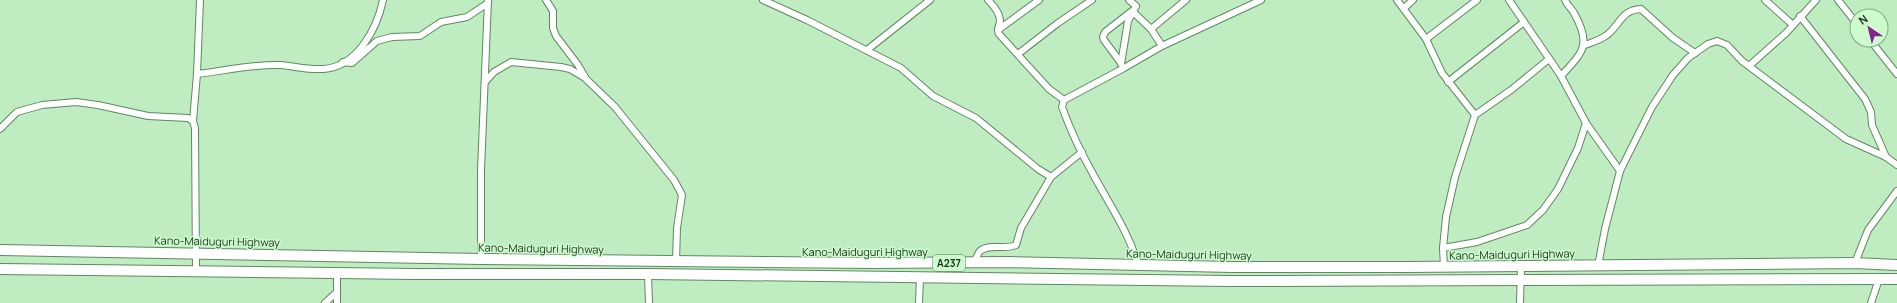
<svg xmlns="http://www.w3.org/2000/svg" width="1897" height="303" font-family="Manrope,sans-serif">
<rect width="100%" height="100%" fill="#bfedc1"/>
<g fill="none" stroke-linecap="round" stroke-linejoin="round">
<defs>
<g id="minor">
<polyline points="546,0 553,11 553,28 556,36 578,65 585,77"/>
<polyline points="763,0 807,20 901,68 933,96 976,118 1038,169 1051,177"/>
<path d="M988 0C993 5 1000 13 1000 21 1000 26 996 28 999 34L1049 89 1064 100"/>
<polyline points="1397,0 1426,39 1442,73 1475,115"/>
<polyline points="1509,0 1561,76 1586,123 1620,171"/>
<polyline points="1765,0 1793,25"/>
<polyline points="1838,0 1857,24"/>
<polyline points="1404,8 1413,0"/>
<polyline points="1800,16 1865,99 1871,112 1872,125 1886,157"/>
<polyline points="1151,29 1162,46"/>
<polyline points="998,30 1039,0"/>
<polyline points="1426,39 1477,0"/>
<polyline points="1870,40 1897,74"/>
<path d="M1585 45C1593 42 1600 40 1607 35 1621 24 1621 10 1641 9L1673 38 1695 53"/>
<polyline points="867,50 930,0"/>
<polyline points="1018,54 1058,23 1092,0"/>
<polyline points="343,62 352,63 377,41 392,37 420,36 441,22 467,17 488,3"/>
<polyline points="1121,63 1104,40 1103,37 1105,32 1132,11 1151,29 1186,0"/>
<polyline points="1121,64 1128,21 1136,6 1129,0"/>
<polyline points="1749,66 1786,33 1816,0"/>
<path d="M197 74C223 71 253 64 280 65 294 66 308 70 323 69 357 67 377 29 383 0"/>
<path d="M1561 76C1583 52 1592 45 1574 13 1571 8 1567 5 1565 0"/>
<polyline points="485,82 494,72 511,62 561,67 570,69 585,78 615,107 674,180 682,195 677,228 676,261"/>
<polyline points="1448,82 1524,22"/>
<polyline points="193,121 197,74 200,0"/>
<polyline points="0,129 17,112 42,105 76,102 98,105 148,116 188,118 193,121 195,128 196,272"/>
<polyline points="1443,248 1446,217 1455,177 1475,115 1511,90 1549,59"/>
<polyline points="481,259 481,170 488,0"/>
<path d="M974 263C976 259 978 253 980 251 989 243 1006 250 1016 245L1021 228 1051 177 1082 152"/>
<polyline points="1855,263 1868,230 1897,191"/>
<path d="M1138 264C1128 231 1109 204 1093 174 1081 153 1070 129 1062 107L1064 100 1124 68 1162 46 1261 0"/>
<polyline points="1598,266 1605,229 1620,171 1652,107 1673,75 1688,58 1708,44 1717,41 1727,45 1742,61 1846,139 1886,157 1897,165"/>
<polyline points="1444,267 1443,248 1477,242 1527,225 1543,210 1558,189 1578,148 1586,123"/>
<polyline points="648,274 649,303"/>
<polyline points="325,303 337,292"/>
<polyline points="337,303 337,273"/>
<polyline points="919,303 920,277"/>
<polyline points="1520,303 1521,265"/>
<polyline points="1871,303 1879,279"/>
</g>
<g id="trunk">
<polyline points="0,250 481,259 871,263 1010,262 1232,267 1406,267 1855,263 1897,265"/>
<polyline points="0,269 416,274 648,274 1231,281 1897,279"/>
</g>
</defs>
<use href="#minor" stroke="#5e8960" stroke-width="8"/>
<use href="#trunk" stroke="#5e8960" stroke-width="12"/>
<use href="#minor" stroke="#fff" stroke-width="6"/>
<use href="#trunk" stroke="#fff" stroke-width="10"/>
</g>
<g text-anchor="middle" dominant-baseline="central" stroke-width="3" stroke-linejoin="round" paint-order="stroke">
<rect fill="#ccfbce" stroke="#526d54" stroke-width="1" x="933" y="255" width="32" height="16" rx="3"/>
<g font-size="10" font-weight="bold" fill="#1e301f">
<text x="949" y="263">A237</text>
</g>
<g font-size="11" fill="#1e301f" stroke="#ccfbce">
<text transform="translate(217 241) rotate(1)">Kano-Maiduguri Highway</text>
<text transform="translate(541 248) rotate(1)">Kano-Maiduguri Highway</text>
<text x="865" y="251">Kano-Maiduguri Highway</text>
<text transform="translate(1189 254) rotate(1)">Kano-Maiduguri Highway</text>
<text transform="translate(1512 254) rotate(-1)">Kano-Maiduguri Highway</text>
</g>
</g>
<g transform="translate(1869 28) rotate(325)"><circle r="19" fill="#ccfbce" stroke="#86aa88"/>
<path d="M0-3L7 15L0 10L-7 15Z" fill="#86228b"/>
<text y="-6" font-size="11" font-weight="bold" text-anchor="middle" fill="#1e301f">N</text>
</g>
</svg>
